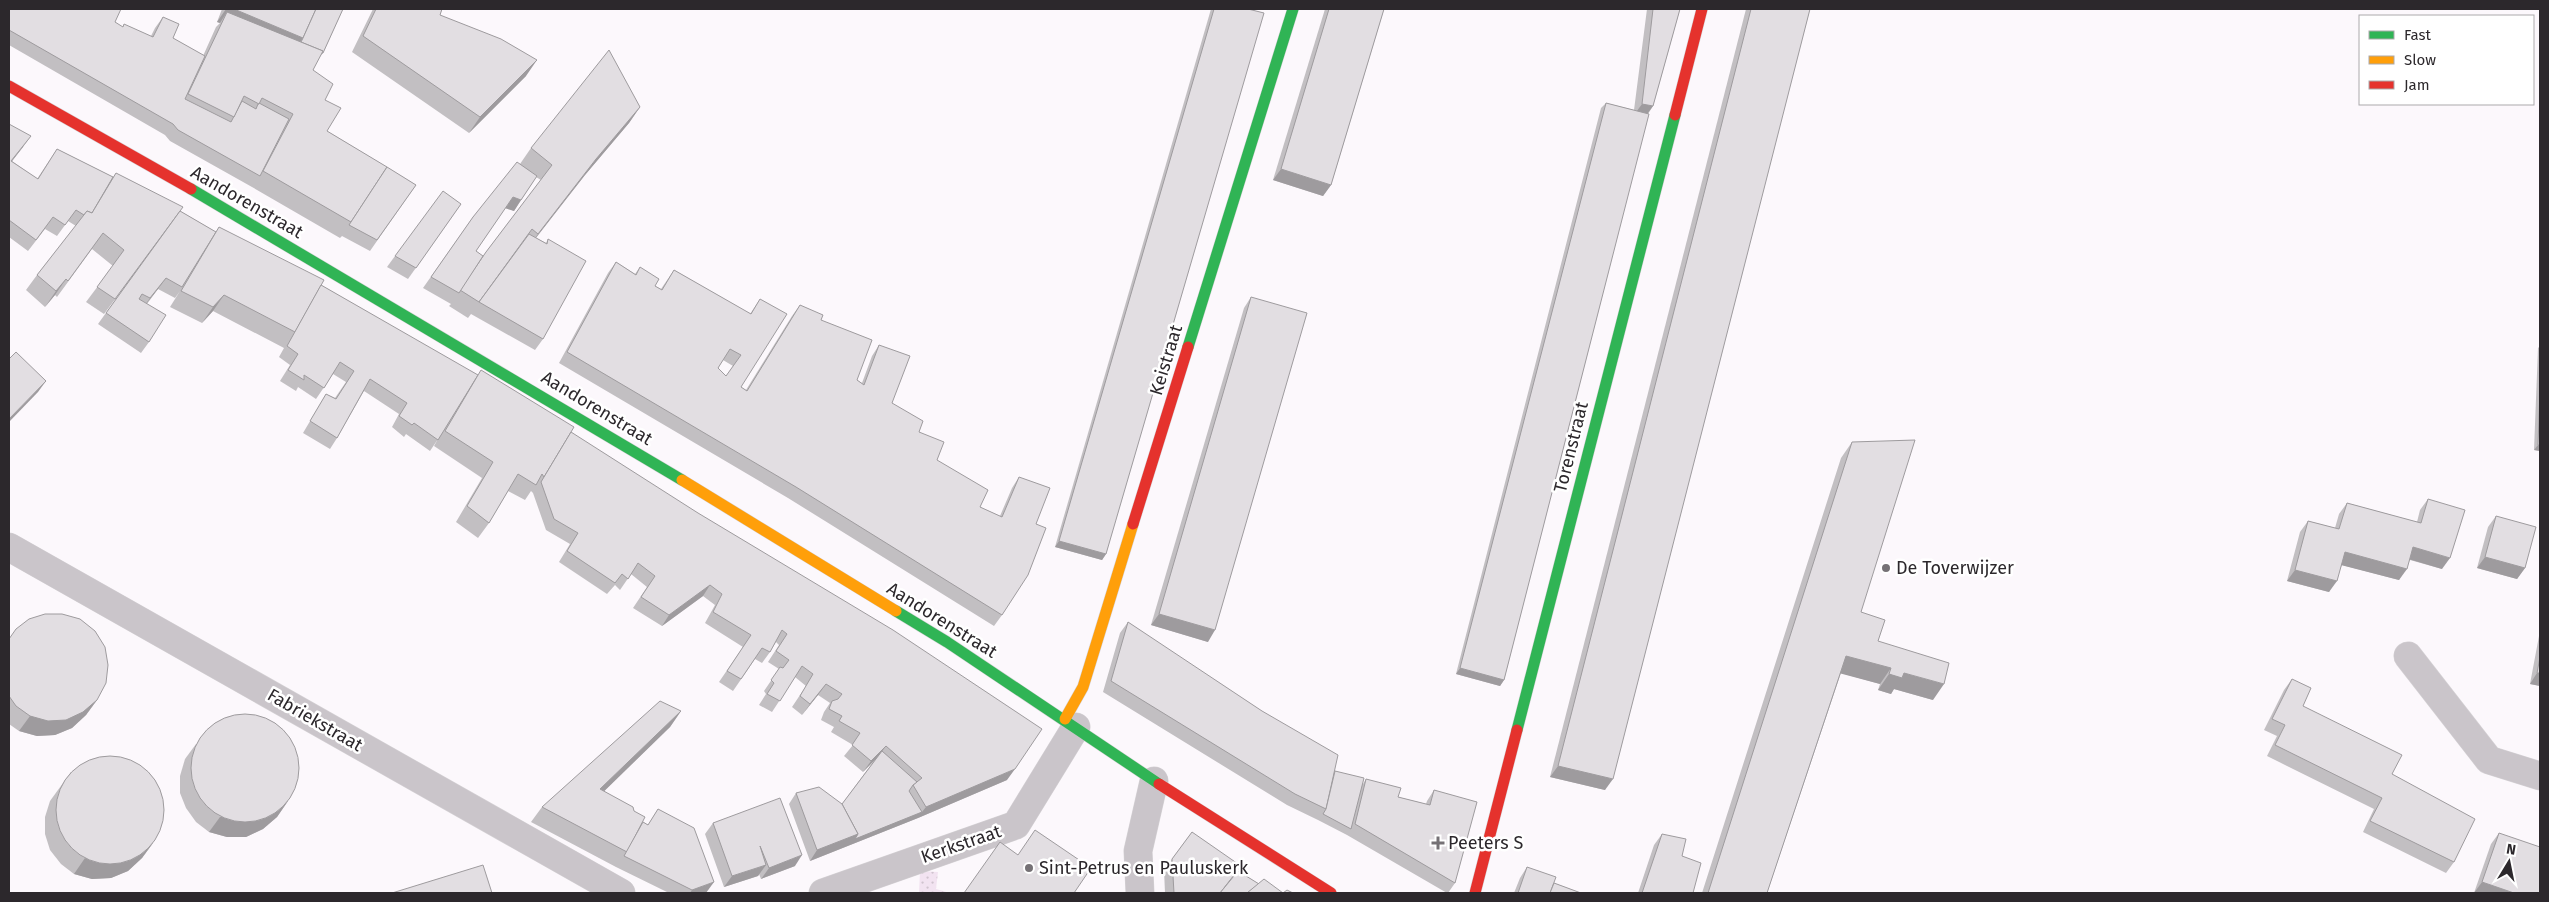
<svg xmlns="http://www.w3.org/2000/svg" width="2549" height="902" font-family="'Fira Sans',sans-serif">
<defs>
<pattern id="grass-dots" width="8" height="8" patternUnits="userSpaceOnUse" patternTransform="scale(1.25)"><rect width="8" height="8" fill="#f2e3f1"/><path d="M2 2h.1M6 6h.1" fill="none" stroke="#d0c3cf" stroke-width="1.8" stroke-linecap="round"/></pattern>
</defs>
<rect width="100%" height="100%" fill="#fcf8fc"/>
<polygon fill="url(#grass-dots)" points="920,871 938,872 936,889 950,893 919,893"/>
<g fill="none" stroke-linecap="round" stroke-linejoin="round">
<defs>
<g id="street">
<polyline points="9,547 621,893"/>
<polyline points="2408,656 2489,760 2540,776"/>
<polyline points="823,893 1016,825 1076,727"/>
<polyline points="1140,893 1138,851 1154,781"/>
</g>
<g id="fast">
<polyline points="191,189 682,480"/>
<polyline points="1188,347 1293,9"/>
<polyline points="896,611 947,642 1159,784"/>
<polyline points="1517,730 1675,115"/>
</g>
<g id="slow">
<polyline points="682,480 896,611"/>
<polyline points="1065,719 1083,687 1133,524"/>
</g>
<g id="jam">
<polyline points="9,86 191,189"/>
<polyline points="1675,115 1702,9"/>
<polyline points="1133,524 1188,347"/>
<polyline points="1159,784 1331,893"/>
<polyline points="1475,893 1517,730"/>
</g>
</defs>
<use href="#street" stroke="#d6d3d6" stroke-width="29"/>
<use href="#fast" stroke="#d6d3d6" stroke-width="12"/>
<use href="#slow" stroke="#d6d3d6" stroke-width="12"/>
<use href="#jam" stroke="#d6d3d6" stroke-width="12"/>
<use href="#street" stroke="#cac5ca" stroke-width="28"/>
<use href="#fast" stroke="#30b455" stroke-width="11"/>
<use href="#slow" stroke="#ff9f0a" stroke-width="11"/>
<use href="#jam" stroke="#e5322d" stroke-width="11"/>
</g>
<g fill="#c2bfc2" fill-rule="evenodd">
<polygon points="9,9 115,22 122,27 151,36 155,28 163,17 173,38 203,56 216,27 220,23 217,22 222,9 343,9 323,53 318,59 313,70 325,100 327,131 416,185 370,251 342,236 340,238 252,187 170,141 165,135 9,45"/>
<polygon points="373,9 442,9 440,15 526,76 469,133 352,52"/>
<polygon points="1211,9 1248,9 1106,554 1102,560 1055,547"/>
<polygon points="1325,9 1384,9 1331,185 1323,196 1273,180"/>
<polygon points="1647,9 1680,9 1653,106 1648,114 1504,680 1500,686 1456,674 1601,108 1606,103 1634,110"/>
<polygon points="1746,9 1810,9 1605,790 1550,777"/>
<path d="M640 107 629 123 585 175 536 238 546 243 548 239 543 339 535 350 471 314 468 318 449 306 451 304 423 288 473 217 520 164 531 148ZM536 177 541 180 483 256 476 251 505 208 514 211Z"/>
<polygon points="9,124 23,147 12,161 37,179 57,149 113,177 116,173 180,211 216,232 219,227 321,285 571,432 1007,780 918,818 810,861 789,804 796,793 842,804 876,758 863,772 844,756 853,745 831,732 834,727 821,720 824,712 830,703 818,695 802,715 792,707 806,686 795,677 772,712 759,705 766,694 764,691 779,669 768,662 779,645 776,642 770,652 762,663 755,659 733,691 719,682 743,647 705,623 715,605 703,596 662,626 633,608 647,587 631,574 620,590 615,585 607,594 559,562 570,544 546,530 533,493 531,491 525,500 508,491 489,523 478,538 456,522 482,478 434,446 438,439 430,451 406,434 404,437 392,427 399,414 364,391 337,438 330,449 303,433 319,406 326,394 335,398 346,382 333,374 316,399 298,387 296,391 280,381 290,365 279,357 284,348 213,311 202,323 170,307 180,291 175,298 158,289 147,304 149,342 141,353 98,324 128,282 104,314 86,302 113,266 92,249 57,297 55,295 45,307 26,290 37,275 76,226 68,221 57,236 45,229 28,251 9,237"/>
<polygon points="461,204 408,279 387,267 395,256"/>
<path d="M616 262 635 274 640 267 655 286 661 289 674 270 750 314 760 299 741 387 746 390 792 316 800 305 821 320 857 380 862 383 872 356 879 345 892 403 919 432 937 460 980 507 1000 516 1012 488 1019 477 1036 524 1002 615 994 626 788 498 559 363 608 273ZM723 360 733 366 726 376 718 368Z"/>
<polygon points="1251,297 1208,642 1151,625 1244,308"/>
<polygon points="2540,346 2540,451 2534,450 2538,348"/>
<polygon points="1852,442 1861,612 1878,641 1933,700 1894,689 1891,694 1878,690 1880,684 1841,673 1767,893 1702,893 1841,458"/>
<polygon points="2428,499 2442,569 2410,560 2399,580 2342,565 2329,592 2287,581 2300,532 2308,521 2335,528 2339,514 2347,503 2417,522 2420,510"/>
<polygon points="2496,516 2525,568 2517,579 2477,568 2488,527"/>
<polygon points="1128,622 1335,771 1363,784 1366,779 1398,797 1426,804 1427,801 1434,790 1455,883 1448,893 1447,893 1347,835 1318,820 1287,805 1103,692 1120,633"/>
<polygon points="2540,634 2540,686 2530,684 2539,636"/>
<polygon points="9,639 97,700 86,715 72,728 55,735 37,736 19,731 9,724"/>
<polygon points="2292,679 2303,706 2392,774 2454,862 2446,873 2363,832 2374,809 2267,756 2277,736 2264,730 2284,690"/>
<polygon points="681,711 670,727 604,791 634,811 643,822 648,825 658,809 705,893 669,893 616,867 531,822 542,807"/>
<polygon points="196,744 288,801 277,817 263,829 246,837 227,837 209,832 196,822 186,808 180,793 180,776 185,759"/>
<polygon points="71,772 153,843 142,858 128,871 111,878 92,879 74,874 61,864 50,850 45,834 45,817 50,801"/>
<polygon points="713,823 795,866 761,879 759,874 758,876 724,887 705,834"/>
<polygon points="1192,832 1238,871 1259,884 1283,893 1165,893 1164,870"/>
<polygon points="2499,833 2540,893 2474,893 2491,844"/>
<polygon points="1662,834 1682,856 1693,893 1638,893 1654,845"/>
<polygon points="1527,867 1554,883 1581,893 1514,893 1520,878"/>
</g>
<g fill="#9e9b9e">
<polygon points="226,9 234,9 303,38 292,54 227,12 220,23 217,22"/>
<polygon points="537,60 526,76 469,133 480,117"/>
<polygon points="1642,104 1653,106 1645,117 1634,115"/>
<polygon points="640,107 629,123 585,175 527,249 538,234 596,159"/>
<polygon points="31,136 23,147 9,165 9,164"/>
<polygon points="1281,169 1331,185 1323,196 1273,180"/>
<polygon points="513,197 521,200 514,211 505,208"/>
<polygon points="166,278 158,289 142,309 150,298"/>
<polygon points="66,279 55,295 45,307 56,291"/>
<polygon points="224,295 213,311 202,323 213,307"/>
<polygon points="46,381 38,392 9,422 9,419"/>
<polygon points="2538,445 2540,445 2540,451 2534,450"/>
<polygon points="1059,541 1106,554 1102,560 1055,547"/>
<polygon points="2413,547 2450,558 2442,569 2405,558"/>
<polygon points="2345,552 2407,569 2399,580 2337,564"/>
<polygon points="2485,557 2525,568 2517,579 2477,568"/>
<polygon points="2295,570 2337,581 2329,592 2287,581"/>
<polygon points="710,585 703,596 662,626 669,615"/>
<polygon points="1159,614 1215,630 1208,642 1151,625"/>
<polygon points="1846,656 1891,668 1880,684 1835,672"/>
<polygon points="1460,668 1504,680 1500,686 1456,674"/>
<polygon points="1904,673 1944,684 1933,700 1894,689 1891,694 1878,690 1889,674"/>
<polygon points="2537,673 2540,673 2540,686 2530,684"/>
<polygon points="826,684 818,695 802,715 810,704"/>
<polygon points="97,700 86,715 72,728 55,735 37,736 19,731 30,716"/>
<polygon points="681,711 670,727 590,805 600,789"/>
<polygon points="886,746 878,757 863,772 871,761"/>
<polygon points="1558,766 1613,779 1605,790 1550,777"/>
<polygon points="1015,769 1007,780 918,818 810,861 817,850 858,834 922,812 926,807"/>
<polygon points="288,801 277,817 263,829 246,837 227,837 209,832 220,817"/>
<polygon points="153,843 142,858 128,871 111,878 92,879 74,874 85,858"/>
<polygon points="802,855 795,866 761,879 769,868"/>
<polygon points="766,865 758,876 724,887 732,876"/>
<polygon points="714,882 706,893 690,893 692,890"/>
<polygon points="2482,882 2514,893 2474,893"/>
</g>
<g fill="#e2dee2" stroke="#9e9b9e" fill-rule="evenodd">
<polygon points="9,9 121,9 115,22 123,27 124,24 153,37 163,17 179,24 173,38 205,56 185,99 231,122 242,101 256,109 258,104 259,104 259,103 289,119 260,176 178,130 173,124 9,30"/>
<polygon points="234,9 316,9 303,38"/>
<polygon points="316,9 343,9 323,53 322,53 323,51 301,42 303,38"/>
<polygon points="376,9 442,9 440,15 501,39 537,60 480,117 363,36"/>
<polygon points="1214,9 1248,9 1264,13 1106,554 1059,541"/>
<polygon points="1329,9 1384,9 1331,185 1281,169"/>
<polygon points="1653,9 1680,9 1653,106 1642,104"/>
<polygon points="1751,9 1810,9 1613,779 1558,766"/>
<polygon points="227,12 323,51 313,70 333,84 325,100 341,108 327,131 387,167 351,222 263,171 293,114 262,98 259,104 244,96 234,117 188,94"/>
<polygon points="609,50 640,107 596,159 538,234 532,229 479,302 460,290 486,252 552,165 531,148"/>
<polygon points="1606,103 1649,114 1504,680 1460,668"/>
<polygon points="9,124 31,136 11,161 38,179 57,149 113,177 92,213 87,211 84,215 76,210 65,225 53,217 36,240 9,220"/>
<polygon points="517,162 537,176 521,200 513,197 476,251 483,256 459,293 431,277 473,217"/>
<polygon points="387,167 416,185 377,240 349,225"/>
<polygon points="116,173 183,207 115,299 97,287 124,250 103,233 68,281 66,279 56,291 37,275 87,211 92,213"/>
<polygon points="443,191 461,204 416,268 395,256"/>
<polygon points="180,211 216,232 182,287 166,278 150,298 142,294 139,299 166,315 149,342 106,313"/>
<polygon points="219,227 324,280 295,332 224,295 213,307 181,291"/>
<polygon points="529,234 547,244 548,239 586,261 543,339 479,302"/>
<path d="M616 262 636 275 640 267 659 279 655 286 662 290 674 270 751 314 760 299 787 314 741 387 747 391 800 305 823 315 821 320 872 340 857 380 864 385 879 345 910 356 892 403 923 421 919 432 944 442 937 460 988 490 980 507 1002 517 1019 477 1050 488 1036 524 1046 528 1028 575 1002 615 796 487 567 352ZM730 349 741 355 726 376 718 368Z"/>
<polygon points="321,285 478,375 438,440 414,423 412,425 399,416 407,403 370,379 337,438 310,421 326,394 336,399 354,371 340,362 324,388 304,375 304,380 288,370 298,354 287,346"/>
<polygon points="1251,297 1307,313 1215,630 1159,614"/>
<polygon points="16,352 46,381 9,419 9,359"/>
<polygon points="481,370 574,427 544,477 542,474 536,485 518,474 489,523 467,506 493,462 445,431"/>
<polygon points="2540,390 2540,445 2538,445"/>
<polygon points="571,432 698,513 893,630 1042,729 1015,769 926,807 913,785 922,778 886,746 871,761 852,745 860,733 839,721 842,716 829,709 832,701 838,699 842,694 826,684 810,704 800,696 813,674 802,666 780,701 767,694 774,683 771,680 780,667 783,668 789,660 776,651 787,634 782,630 770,652 762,648 741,679 727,671 751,635 713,612 722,594 710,585 669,615 641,597 655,576 638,563 628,579 622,574 615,583 567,551 578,533 554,519 541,482"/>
<polygon points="1915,440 1861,612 1885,620 1878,641 1949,663 1944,684 1904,673 1902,678 1889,674 1891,668 1846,656 1767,893 1708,893 1852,442"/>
<polygon points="2428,499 2465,510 2450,558 2413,547 2407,569 2345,552 2337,581 2295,570 2308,521 2339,529 2347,503 2421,523"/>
<polygon points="2496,516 2536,527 2525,568 2485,557"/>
<polygon points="45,614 62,614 80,619 95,631 105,647 108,665 106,683 97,700 83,712 66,720 48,721 30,716 16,706 9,696 9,639 16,629 29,619"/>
<polygon points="1128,622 1262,711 1338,755 1326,809 1295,794 1111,681"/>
<polygon points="2540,657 2540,673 2537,673"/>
<polygon points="2292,679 2311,688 2303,706 2402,755 2392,774 2475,819 2454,862 2370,821 2382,798 2275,745 2285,725 2272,719"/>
<polygon points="660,701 681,711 600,789 633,807 634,811 645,817 627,852 542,807"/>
<circle cx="245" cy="768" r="54"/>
<polygon points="882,751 917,782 913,785 909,791 922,812 855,839 858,834 842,804"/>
<circle cx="110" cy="810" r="54"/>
<polygon points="1335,771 1364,778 1351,829 1323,814 1326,809"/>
<polygon points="1366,779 1401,788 1398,797 1430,805 1434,790 1477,802 1455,883 1355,824"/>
<polygon points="819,787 842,804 858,834 817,850 796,793"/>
<polygon points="780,798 802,855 769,868 760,846 766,865 732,876 713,823"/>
<polygon points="658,809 694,828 714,882 692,890 624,856 643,822 648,825"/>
<polygon points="1035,830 1091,868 1074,893 964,893 1000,842 1018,855"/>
<polygon points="1192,832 1241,866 1220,893 1174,893 1172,859"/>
<polygon points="2499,833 2540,847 2540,893 2514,893 2482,882"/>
<polygon points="1662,834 1686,839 1682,856 1701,863 1693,893 1642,893"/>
<polygon points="483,865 492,893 392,893"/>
<polygon points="1527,867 1556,877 1550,893 1518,893"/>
<polygon points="1238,871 1259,884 1247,893 1220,893"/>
<polygon points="1264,879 1283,893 1247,893"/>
<polygon points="1554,883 1581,893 1550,893"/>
<polygon points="1287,890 1293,893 1283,893"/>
</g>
<g fill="#757175" stroke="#fff" stroke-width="2">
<circle cx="1886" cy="568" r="5"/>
<path d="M1435.5 835.5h5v5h5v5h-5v5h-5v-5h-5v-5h5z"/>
<circle cx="1029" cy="868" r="5"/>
</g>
<g text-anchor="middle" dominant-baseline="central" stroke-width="5" stroke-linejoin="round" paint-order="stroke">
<g font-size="18" fill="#2c282c" stroke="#fff">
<text transform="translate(247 202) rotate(30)">Aandorenstraat</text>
<text transform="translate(1166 360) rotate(-73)">Keistraat</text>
<text transform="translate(597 408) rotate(31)">Aandorenstraat</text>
<text transform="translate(1571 447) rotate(-76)">Torenstraat</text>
<text transform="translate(942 620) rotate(32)">Aandorenstraat</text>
<text transform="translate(315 720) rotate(30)">Fabriekstraat</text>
<text transform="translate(961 844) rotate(-19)">Kerkstraat</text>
</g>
<g font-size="18" fill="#2c282c" stroke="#fff" text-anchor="start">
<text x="1896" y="568">De Toverwijzer</text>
<text x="1448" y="843">Peeters S</text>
<text x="1039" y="868">Sint-Petrus en Pauluskerk</text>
</g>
</g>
<rect width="2549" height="902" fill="none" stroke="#2c282c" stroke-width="20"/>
<rect x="2359" y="15" width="175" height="90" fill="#ffffff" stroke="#aba9ab"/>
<rect x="2369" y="31" width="25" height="8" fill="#30b455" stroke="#aba9ab"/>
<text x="2404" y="40" font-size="15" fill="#2c282c">Fast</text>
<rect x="2369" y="56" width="25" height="8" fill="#ff9f0a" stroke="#aba9ab"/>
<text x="2404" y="65" font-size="15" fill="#2c282c">Slow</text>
<rect x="2369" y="81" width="25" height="8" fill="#e5322d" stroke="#aba9ab"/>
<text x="2404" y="90" font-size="15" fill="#2c282c">Jam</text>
<g transform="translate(2509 862) rotate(10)" stroke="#ffffff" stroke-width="4" paint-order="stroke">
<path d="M0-4L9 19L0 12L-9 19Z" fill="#2c282c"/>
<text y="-8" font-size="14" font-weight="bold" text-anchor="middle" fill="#2c282c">N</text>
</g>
</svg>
